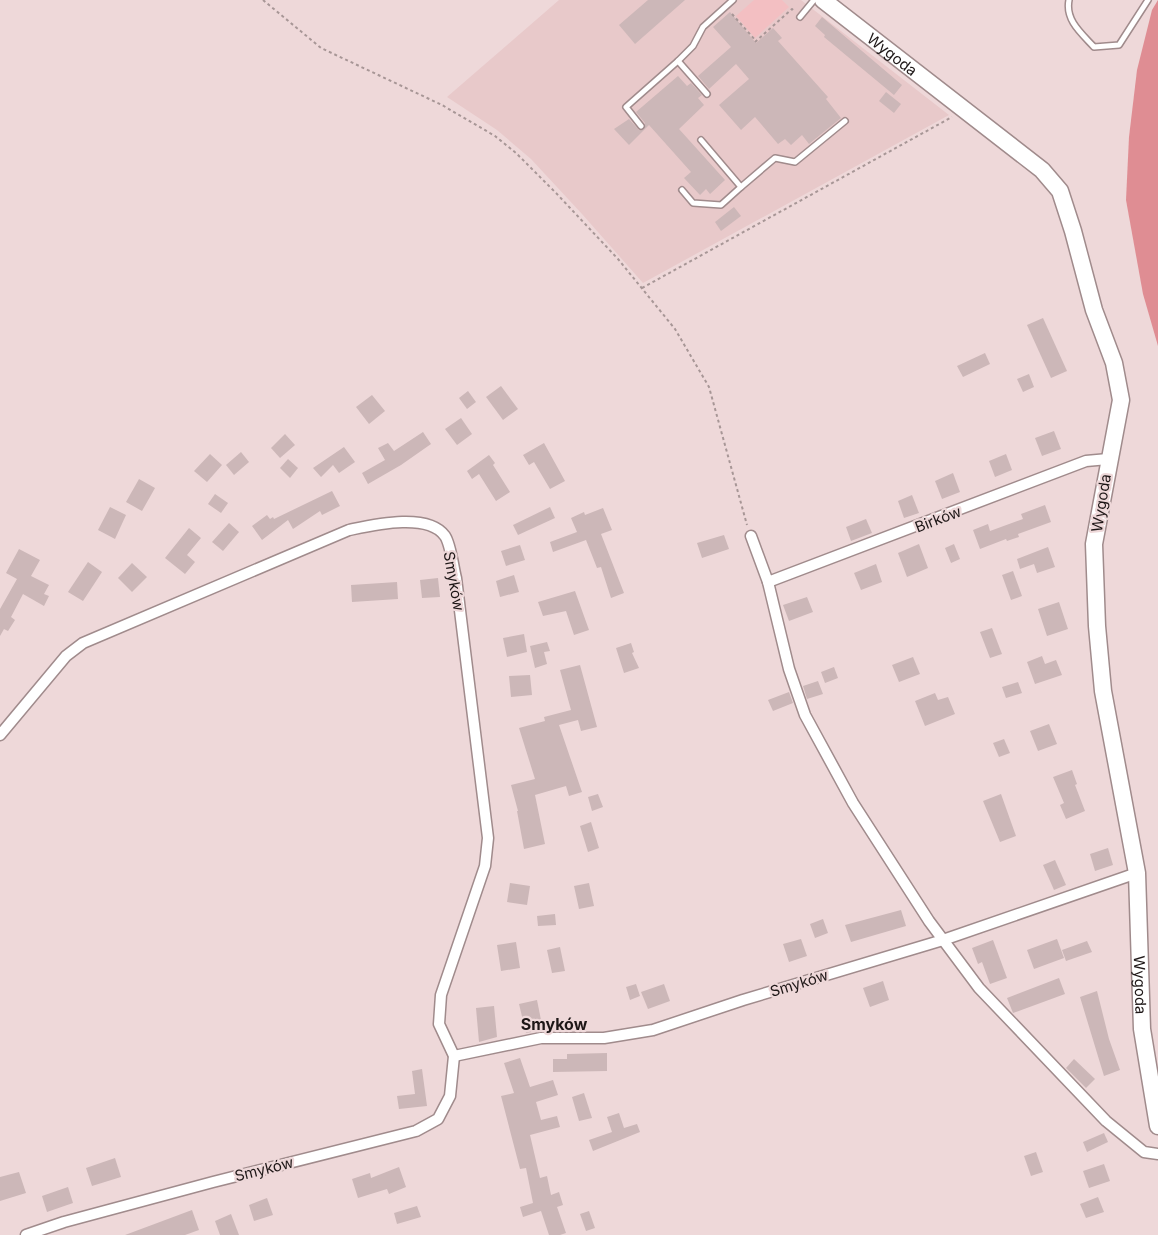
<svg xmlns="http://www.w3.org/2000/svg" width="1158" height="1235" font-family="Inter,sans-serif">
<rect width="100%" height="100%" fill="#eed8d9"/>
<polygon fill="#e8c9ca" points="559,0 801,0 949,115 643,283 582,214 531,159 497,130 447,97"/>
<polygon fill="#f3bfc2" points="754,0 782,0 789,7 755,38 736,16"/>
<polygon fill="#df8d93" points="1158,0 1158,346 1143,294 1126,200 1129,137 1137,70 1152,10"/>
<g fill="#ccb7b8">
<polygon points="648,0 685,0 635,44 619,25"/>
<polygon points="730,12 756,43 773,28 782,38 778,41 828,97 826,99 841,118 809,144 802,135 791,145 785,139 778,144 755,117 741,130 719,105 749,79 736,64 709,89 698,76 731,47 713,27"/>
<polygon points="822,17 902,85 894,95 824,37 825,35 815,26"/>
<polygon points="678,76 687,86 691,83 702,95 698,98 704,105 679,129 725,180 710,194 706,189 700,195 684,178 691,172 649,125 629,145 614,129 629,119 639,130 644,129 645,123 636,112"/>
<polygon points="886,92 901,104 894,113 879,101"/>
<polygon points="734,207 741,216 721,231 715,222"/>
<polygon points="1043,318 1067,371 1051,378 1027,325"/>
<polygon points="985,353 990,364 963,377 957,366"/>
<polygon points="1029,374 1034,387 1023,392 1017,379"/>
<polygon points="501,386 518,409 503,420 486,397"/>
<polygon points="468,391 476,402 467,409 459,398"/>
<polygon points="372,395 385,411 369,424 356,407"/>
<polygon points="461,418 472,434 457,445 445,429"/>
<polygon points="1054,431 1061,449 1042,456 1035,438"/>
<polygon points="423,432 431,444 401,465 368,484 362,473 385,460 378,448 388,443 394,451"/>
<polygon points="285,434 295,445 280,458 271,448"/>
<polygon points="544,443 565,481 550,489 534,462 529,465 523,455"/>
<polygon points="344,447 355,462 339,473 333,465 321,477 313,468"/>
<polygon points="241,452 249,462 234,475 226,465"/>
<polygon points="210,454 222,465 207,482 194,471"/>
<polygon points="1006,454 1012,470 995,477 989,461"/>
<polygon points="489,455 495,463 493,465 510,492 496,501 479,474 472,479 467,471"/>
<polygon points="288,459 298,468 290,478 280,468"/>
<polygon points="953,473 960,492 942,499 935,481"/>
<polygon points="139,479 155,488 142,511 126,502"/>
<polygon points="332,491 340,506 322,515 320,511 293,529 288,520 262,540 252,526 267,515 270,519 273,517 274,519"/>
<polygon points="215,494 228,503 221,513 208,504"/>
<polygon points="912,495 919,513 904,518 898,501"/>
<polygon points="1045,505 1051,522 1018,534 1019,537 1007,541 1006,539 980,549 973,530 988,524 990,531 1023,519 1021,514"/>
<polygon points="110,507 126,515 115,539 98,530"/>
<polygon points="550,507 555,518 518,535 513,525"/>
<polygon points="603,508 612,530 601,534 624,593 611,598 601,567 597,568 586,540 553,552 550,542 577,532 571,518 584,512 585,515"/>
<polygon points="866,519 872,533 851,541 846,527"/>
<polygon points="229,523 239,532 223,551 212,542"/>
<polygon points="189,528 201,538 187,555 195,562 185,574 165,558"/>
<polygon points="724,535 729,549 702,558 697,543"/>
<polygon points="919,544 928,568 907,577 898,553"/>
<polygon points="954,544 960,559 951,563 945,548"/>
<polygon points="520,545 525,560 506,566 501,551"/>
<polygon points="1048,547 1055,567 1037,573 1034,564 1020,569 1017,559"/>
<polygon points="19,549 40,560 31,576 49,585 44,594 49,596 44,606 23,594 11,617 15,620 8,631 4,629 0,636 0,609 17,579 6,573"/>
<polygon points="88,562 102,572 83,601 68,592"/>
<polygon points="132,563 147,577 132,592 118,578"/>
<polygon points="876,564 882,582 861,590 854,573"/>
<polygon points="1013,571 1022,596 1011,600 1002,575"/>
<polygon points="514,575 519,592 500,597 496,581"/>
<polygon points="438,578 440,597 422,598 420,580"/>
<polygon points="397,582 398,599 352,602 351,585"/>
<polygon points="575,591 589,630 574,635 566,611 543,616 538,602"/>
<polygon points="807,597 813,612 789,621 783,605"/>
<polygon points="1059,602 1068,629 1047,636 1038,609"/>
<polygon points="992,628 1002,654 990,658 980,632"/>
<polygon points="524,634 527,652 507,657 503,638"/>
<polygon points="547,642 550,651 544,652 547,664 535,668 530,646"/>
<polygon points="631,643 634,652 632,653 639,668 624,673 616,648"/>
<polygon points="1042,656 1045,664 1056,660 1062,675 1035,684 1027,662"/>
<polygon points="913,657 920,674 899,682 892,665"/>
<polygon points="580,665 597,727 581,731 578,720 559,725 582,792 569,796 566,786 535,795 545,844 524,849 517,811 518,811 511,785 535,779 519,728 545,721 544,717 571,710 560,670"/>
<polygon points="834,667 838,678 825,683 821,672"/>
<polygon points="530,675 532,695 511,697 509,676"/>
<polygon points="818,681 823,694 807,699 803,686"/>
<polygon points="1018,682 1022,693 1006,698 1002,687"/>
<polygon points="789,692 793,703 773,711 768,700"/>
<polygon points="935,693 938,700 948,697 955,714 925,726 915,701"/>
<polygon points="1049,724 1057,744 1038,751 1030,731"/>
<polygon points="1004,739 1010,753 999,757 993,743"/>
<polygon points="1072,770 1077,784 1075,785 1085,811 1066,819 1060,805 1064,803 1053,777"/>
<polygon points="598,794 603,807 592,811 588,797"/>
<polygon points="1001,794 1016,836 1000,842 983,801"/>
<polygon points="591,822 599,848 588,852 580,826"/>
<polygon points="1108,848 1113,865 1095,871 1090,854"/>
<polygon points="1055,860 1066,885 1054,890 1043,865"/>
<polygon points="510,883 530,886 527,905 507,902"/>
<polygon points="589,883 594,906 579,909 574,886"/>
<polygon points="901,910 906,926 851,942 845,925"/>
<polygon points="555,914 556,925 538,926 537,916"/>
<polygon points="823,919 828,933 815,938 810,924"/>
<polygon points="801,939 807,956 789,962 783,944"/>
<polygon points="1057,939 1064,958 1034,969 1027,950"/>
<polygon points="993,940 1007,978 990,984 982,962 978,964 972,948"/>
<polygon points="1087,941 1092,952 1066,961 1062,950"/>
<polygon points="516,942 520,968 501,971 497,945"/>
<polygon points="560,947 565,971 552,973 547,950"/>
<polygon points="1059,978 1065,994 1013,1013 1007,998"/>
<polygon points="883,981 889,1000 870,1007 863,988"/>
<polygon points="636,984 640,996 630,1000 626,987"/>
<polygon points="664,984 670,1001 648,1009 641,992"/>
<polygon points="1097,991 1109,1039 1120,1070 1104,1076 1080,997"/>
<polygon points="537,1000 543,1030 526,1033 519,1004"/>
<polygon points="494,1006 497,1037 479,1042 476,1008"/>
<polygon points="607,1053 607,1071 553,1072 553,1059 567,1059 567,1054"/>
<polygon points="520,1058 530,1087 553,1080 558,1095 536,1102 541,1120 557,1116 560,1127 530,1135 540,1178 547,1176 551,1195 559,1192 563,1205 557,1207 566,1233 560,1235 549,1235 541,1211 523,1217 520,1207 533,1203 526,1168 520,1169 501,1096 514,1093 504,1063"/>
<polygon points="1074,1059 1095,1079 1086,1088 1066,1068"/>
<polygon points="422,1069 427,1106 399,1109 397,1096 415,1094 412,1071"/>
<polygon points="584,1093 592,1118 579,1121 572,1097"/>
<polygon points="619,1113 624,1128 637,1124 640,1132 593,1151 589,1140 612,1132 607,1117"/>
<polygon points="1104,1133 1108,1142 1087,1152 1083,1142"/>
<polygon points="1036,1152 1043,1172 1031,1176 1024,1156"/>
<polygon points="115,1158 121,1177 92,1186 86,1168"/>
<polygon points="1104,1164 1110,1181 1089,1188 1083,1171"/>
<polygon points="399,1167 406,1187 389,1194 387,1189 358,1198 352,1179 370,1173 371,1178"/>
<polygon points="19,1172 26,1193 0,1201 0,1177"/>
<polygon points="68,1187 73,1203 47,1212 42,1196"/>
<polygon points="1098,1197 1104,1212 1086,1218 1080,1204"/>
<polygon points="267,1198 273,1215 254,1221 249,1205"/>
<polygon points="417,1206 421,1217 397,1224 394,1213"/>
<polygon points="192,1210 199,1230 185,1235 125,1235"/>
<polygon points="589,1211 595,1228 586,1231 580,1214"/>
<polygon points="231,1214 239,1235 220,1235 215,1221"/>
</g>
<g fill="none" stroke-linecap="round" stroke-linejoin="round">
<defs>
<g id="lane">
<path d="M1069 0C1065 20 1081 33 1094 47L1119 45 1148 0"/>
<polyline points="800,17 814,0"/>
<polyline points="678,61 707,94"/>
<polyline points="641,126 626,107 678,61 693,46 703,27 733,0"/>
<polyline points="701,140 741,187 775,158 795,162 845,121"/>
<polyline points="682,190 693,203 721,205 741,187"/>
</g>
<g id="street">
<polyline points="751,536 768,582 789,669 805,715 853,803 929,921 979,988 1106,1121 1144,1152 1158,1154"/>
<polyline points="768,582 1086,461 1108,459"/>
<path d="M0 735 66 656 83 643 349 530C373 525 428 512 445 536 451 545 453 567 456 578L488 838 485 866 441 995 439 1024 454 1056 450 1096 438 1119 416 1131 213 1182 64 1222 26 1235"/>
<polyline points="454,1056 541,1038 604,1038 653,1030 743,1000 943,940 1137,873"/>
</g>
<g id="secondary">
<path id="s1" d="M823 0 1042 170 1060 191 1073 231 1094 310 1114 363 1121 400 1094 544 1097 626 1103 691 1137 873 1142 1029 1158 1126"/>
</g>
</defs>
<use href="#lane" stroke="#a08b8c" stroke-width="8"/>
<use href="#street" stroke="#a08b8c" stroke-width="13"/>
<use href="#secondary" stroke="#a08b8c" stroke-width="19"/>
<g stroke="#a79696" stroke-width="2" stroke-dasharray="3 3" stroke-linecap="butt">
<polyline points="263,0 321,48 442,105 495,136 516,153 556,193 618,259 675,329 709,387 747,525"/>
<polyline points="732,14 756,41"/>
<polyline points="755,42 792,9 794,11"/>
<polyline points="642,288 952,117"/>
</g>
<use href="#lane" stroke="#fff" stroke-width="5"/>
<use href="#street" stroke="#fff" stroke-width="10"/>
<use href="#secondary" stroke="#fff" stroke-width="16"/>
</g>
<g text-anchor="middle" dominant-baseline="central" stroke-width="4.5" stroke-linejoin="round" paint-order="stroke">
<g font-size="15" fill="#1e1717" stroke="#eed8d9">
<text stroke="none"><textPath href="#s1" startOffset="88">Wygoda</textPath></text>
<text transform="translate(1101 503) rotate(-81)">Wygoda</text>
<text transform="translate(938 519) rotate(-21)">Birków</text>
<text transform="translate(454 581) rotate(80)">Smyków</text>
<text transform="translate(799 983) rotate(-17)">Smyków</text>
<text stroke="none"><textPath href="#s1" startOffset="1114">Wygoda</textPath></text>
<text transform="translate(264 1169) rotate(-14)">Smyków</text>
</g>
<g font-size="16" font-weight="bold" fill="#1e1717" stroke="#eed8d9">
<text x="554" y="1024">Smyków</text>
</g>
</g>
</svg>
